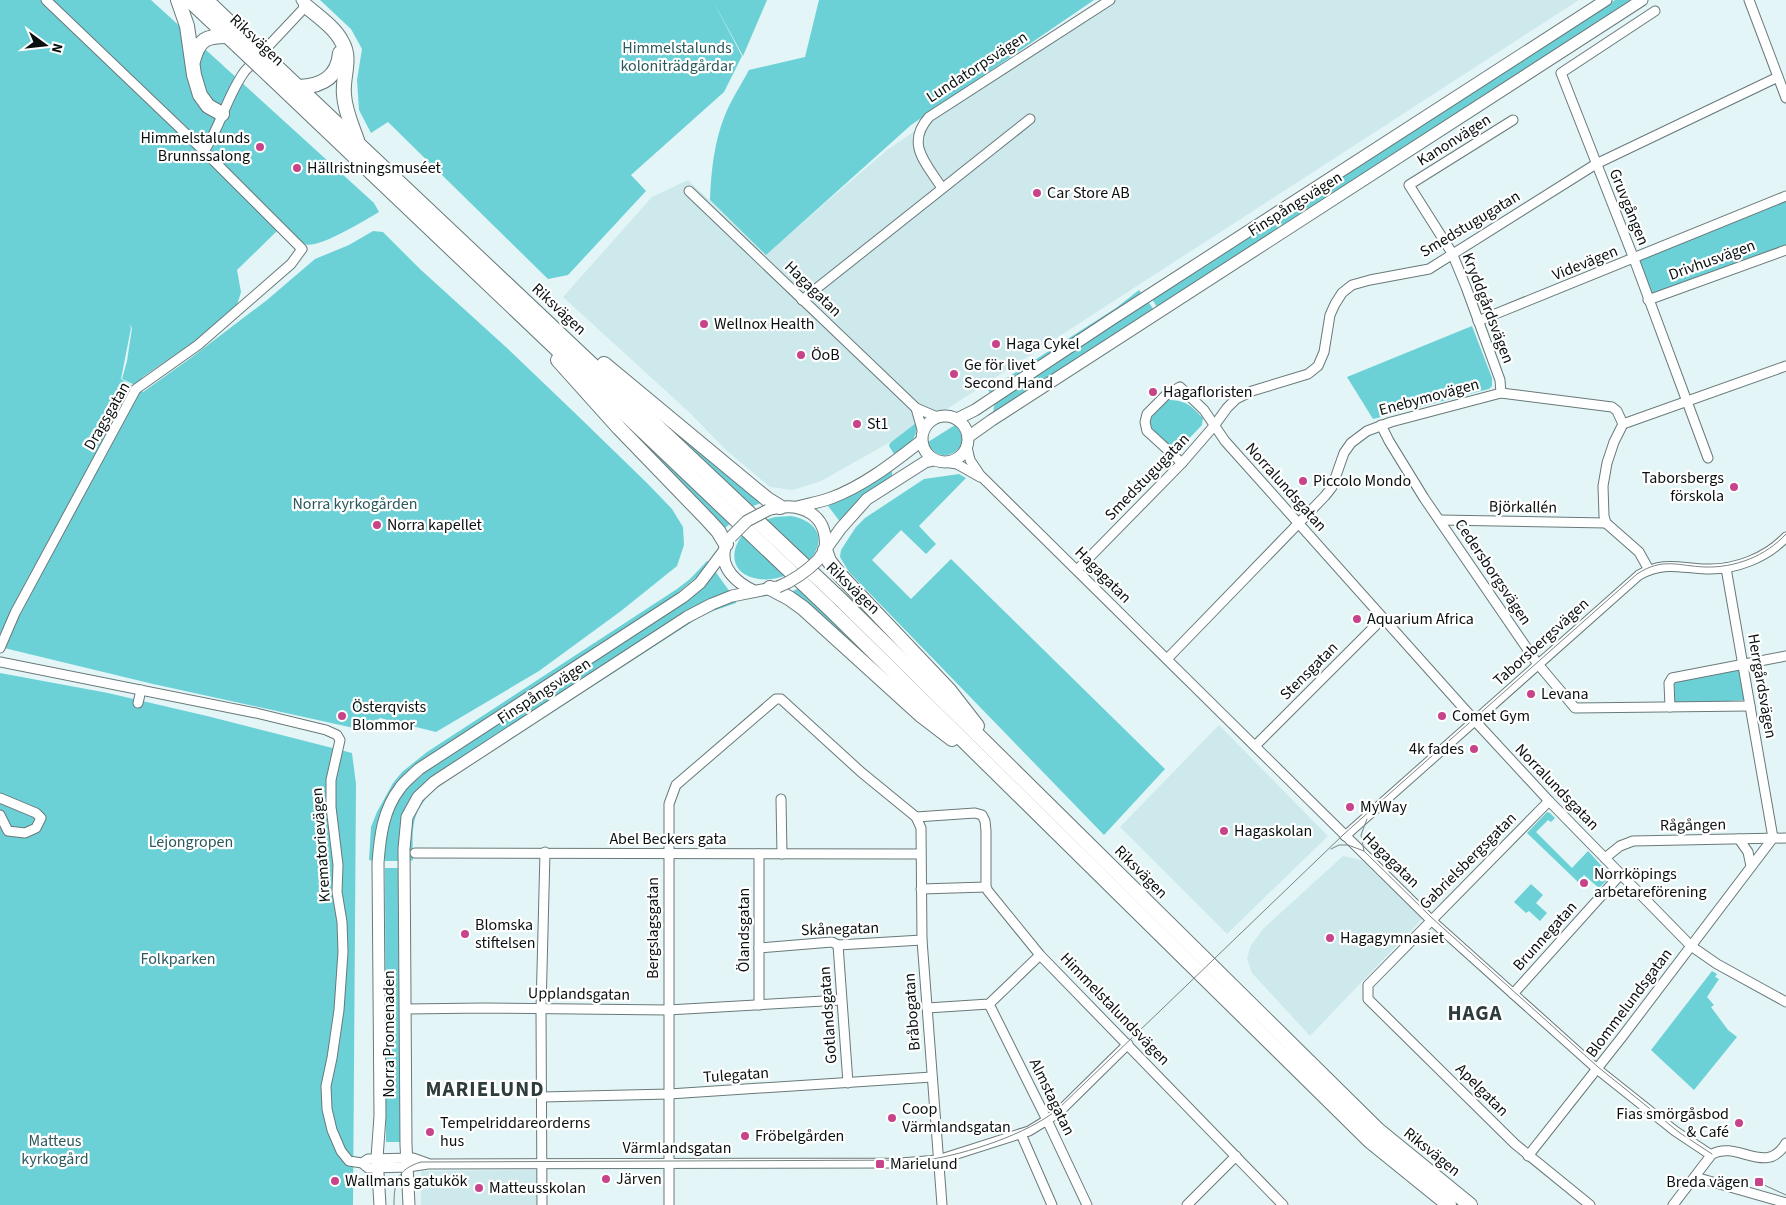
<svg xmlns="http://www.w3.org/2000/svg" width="1786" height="1205" font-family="'Source Sans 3',sans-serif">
<rect width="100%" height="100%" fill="#e3f5f6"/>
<g fill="#cee9eb">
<polygon points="1115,0 1579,0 933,418 821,481 793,490 770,487 726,450 690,413 563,297 652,197 688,180 766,254 887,150 944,111"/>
<polygon points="1219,725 1328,836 1227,934 1120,827"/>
<polygon points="1343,856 1362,860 1422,919 1310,1036 1252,973 1247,959 1250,947 1263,929"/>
<polygon points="537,1170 537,1205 421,1205 421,1171"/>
</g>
<g fill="#6bd1d7">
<path d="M0 0H151L374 203 379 212C365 220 318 250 303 244 295 241 288 232 282 226L237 270 241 292 237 305 194 342 144 376 135 385 122 379 127 361 132 328 129 324 131 328 121 379 143 392 192 357 267 300 315 259 349 245 373 231 383 232 421 270 507 348 578 416 648 484 672 509 683 527 684 545 677 566 621 611 539 671 436 732 380 718 363 730 153 684 0 647Z"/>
<polygon points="320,0 767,0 743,56 713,1 742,56 724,92 631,175 646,191 568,275 548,279 388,122 371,133 359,110 357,80 362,49 351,29"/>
<path d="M819 0H1094L911 125 766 255 710 200C711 172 714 142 725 115 731 100 741 85 749 70L805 57Z"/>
<polygon points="1615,0 1633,0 1157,307 1152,299"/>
<polygon points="1786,201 1786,246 1650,294 1638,261"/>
<polygon points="1139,290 1142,294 1012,378 992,395 988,390 1116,308"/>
<polygon points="1148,301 1153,309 993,413 995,401"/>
<polygon points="1472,326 1492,378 1492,386 1489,389 1373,419 1347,377"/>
<polygon points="595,358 763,502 751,507"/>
<polygon points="579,375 733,521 724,529"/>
<path d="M1167 400C1186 400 1190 405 1203 418L1202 425 1182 446H1168C1147 425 1143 422 1167 400Z"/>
<path d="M916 423C919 440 906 446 894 454L889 446 890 443Z"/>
<path d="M955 425C978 446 939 471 928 442Z"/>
<path d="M892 467V478C872 491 851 501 841 523L828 506Z"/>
<polygon points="959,474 966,478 919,526 936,544 926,554 901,530 872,560 911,599 951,559 1165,769 1104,835 849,572 840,557 841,550 856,527 865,518 924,479"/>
<path d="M791 516C818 521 828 540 808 562L765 520 775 517Z"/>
<path d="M745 532 789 574C778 579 766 581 754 578 729 572 730 548 745 532Z"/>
<path d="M707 561 709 562 699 575 674 596 415 765C385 792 373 821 373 861L369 860 371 827 377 812 393 783 402 772 427 752 677 589 690 579Z"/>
<path d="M715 571 730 592 711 598 688 610 425 782C400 807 399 828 399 861H385C385 822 392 805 417 776Z"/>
<polygon points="801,587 941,725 789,593"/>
<path d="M736 601V603L710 612 698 618 440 785C411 809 412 824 413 860L410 861C410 828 409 817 430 790L694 617 725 603Z"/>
<polygon points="1740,670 1745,700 1675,704 1674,680"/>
<polygon points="0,673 108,693 207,716 352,753 356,784 353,1205 0,1205"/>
<polygon points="1547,812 1550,813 1555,818 1551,822 1548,820 1536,832 1572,868 1588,851 1609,874 1608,879 1599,888 1584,875 1578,882 1527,833"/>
<polygon points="385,868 399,868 401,1142 386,1142"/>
<polygon points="1531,884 1543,895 1536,903 1547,913 1540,921 1529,911 1526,913 1514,902"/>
<polygon points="1712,971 1717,974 1715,977 1719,979 1707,997 1714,1005 1711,1007 1728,1030 1737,1037 1694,1090 1651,1050"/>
</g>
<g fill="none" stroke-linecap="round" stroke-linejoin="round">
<defs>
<g id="minor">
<polyline points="1749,0 1786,98"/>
<polyline points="1655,11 1561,73 1634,259 1708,458"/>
<path d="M204 151C221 126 227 95 245 71L306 6 301 0"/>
<path d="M942 188C926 163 905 144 929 117L1110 0"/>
<polyline points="689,191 916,408 937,417"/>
<polyline points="802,300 1030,119"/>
<polyline points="1648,300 1786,250"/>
<polyline points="1478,321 1786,196"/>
<polyline points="1501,393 1500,380 1466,287 1452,253 1409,185 1513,120"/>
<polyline points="916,408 923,433"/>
<polyline points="1623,424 1614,442 1607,463 1603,486 1604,516 1606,523 1639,552 1649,570"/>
<polyline points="1381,425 1389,441 1424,498 1537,663 1575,708 1750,706"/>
<polyline points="967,447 970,460 980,475 1431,920 1597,1069 1675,1131 1711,1155"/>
<polyline points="944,462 957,464 980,477"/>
<polyline points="1182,463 1147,431 1145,422 1147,414 1166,395 1180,387 1204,410 1225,441 1476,722 1549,801 1691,946 1717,964 1786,1002"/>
<polyline points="1440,520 1606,523"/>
<polyline points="1726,568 1773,838"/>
<polyline points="1077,570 1182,463 1214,426 1227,408 1236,399 1252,391 1308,374 1318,366 1324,352 1330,315 1335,304 1342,293 1352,285 1370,280 1429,269 1596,164 1778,77"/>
<polyline points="0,648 15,613 136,389 198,345 291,264 302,249 204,151 46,0"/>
<polyline points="1167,659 1325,496 1332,487 1344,453 1351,443 1367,431 1391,422 1501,393 1612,407 1617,411 1623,424 1786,366"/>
<polyline points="0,662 256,713 326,730 337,735 340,740 331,780 331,807 338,865 337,892 342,922 343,952 339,1010 332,1058 326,1086 327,1109 332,1130 341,1151 349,1161 362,1163 368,1168 408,1167 428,1164 901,1163 938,1160 1029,1131 1047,1120 1060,1111 1128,1044"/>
<polyline points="138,703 141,690"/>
<polyline points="1670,707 1669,683 1672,678 1786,656"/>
<polyline points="1255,746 1383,618"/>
<polyline points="0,798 36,813 41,818 36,828 25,833 8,831 0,815"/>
<polyline points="781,799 782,854"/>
<polyline points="1549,801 1368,985 1368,999 1515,1144 1590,1205"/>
<polyline points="916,817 975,813 982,815 985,821 986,831 986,887 988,891 1040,955 1283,1205"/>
<path d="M1345 836 1639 575C1663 561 1680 568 1706 569 1735 570 1766 558 1786 537"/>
<polyline points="1739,839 1748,852 1751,866"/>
<polyline points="415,853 920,854"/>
<polyline points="759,854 759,1005"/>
<polyline points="1605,858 1620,846 1633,841 1786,838"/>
<polyline points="921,889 986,887"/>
<polyline points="838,945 848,1083"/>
<polyline points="759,948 832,942 838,945 922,940"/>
<polyline points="1513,994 1620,875"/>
<polyline points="989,1004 1046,1118 1087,1205"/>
<polyline points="927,1008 989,1004 1040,955"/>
<polyline points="406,1009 484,1008 668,1010 841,1000"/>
<polyline points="542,1097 669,1094 932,1077"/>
<polyline points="1021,1134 1052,1205"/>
<polyline points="1528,1156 1622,1037 1773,838"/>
<polyline points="362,1163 368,1159 413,1158 427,1163"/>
<polyline points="1695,1177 1786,1203"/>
<polyline points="542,1205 541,1009 545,852"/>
<polyline points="669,1205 669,804 676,785 776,699 781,699 861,772 916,817 921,828 922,940 942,1205"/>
<polyline points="1187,1205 1236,1156"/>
<path d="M1673 1205 1712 1154C1738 1140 1766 1177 1786 1143"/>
</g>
<g id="major">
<circle cx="945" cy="439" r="23"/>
<polyline points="957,419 975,410 1112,319 1606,0"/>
<polyline points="968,437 992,420 1642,0"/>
<path d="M797 507C808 504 820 502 831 498 864 486 894 462 921 441"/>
<path d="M771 509C802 501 829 515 825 550"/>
<path d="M725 547C719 568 737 583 754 591"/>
<polyline points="820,557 841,528 867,499 925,462 934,460"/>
<path d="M380 1205 377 1158 380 1116 378 863C380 836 383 810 400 788 405 781 413 775 419 769L683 597 700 583 724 551"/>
<polyline points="409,1205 406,1145 404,849 407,817 418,797 434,782 687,617 712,604 732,596 777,587"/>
</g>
<g id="highway">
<polyline points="178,0 187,26 194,75 200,95 208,106 222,114"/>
<polyline points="189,0 238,46"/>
<polyline points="206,0 246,38"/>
<path d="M306 6C318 16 335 28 342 42 352 59 342 77 344 95 345 111 352 126 357 140"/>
<path d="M193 61C199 39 206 36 227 36"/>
<polyline points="279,69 841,600 1378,1130 1470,1205"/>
<polyline points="273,79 833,612 1370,1141 1449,1205"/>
<path d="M299 87C322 86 338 77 340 53"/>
<polyline points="558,360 619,428 708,520 718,531 726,544"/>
<polyline points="604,364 767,499 780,507"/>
<polyline points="825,550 829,561 840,575 949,690 977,726"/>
<polyline points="770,588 789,598 803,608 922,716 952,739"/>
</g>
</defs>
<use href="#minor" stroke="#69797a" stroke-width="11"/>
<use href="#major" stroke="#69797a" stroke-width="13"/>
<use href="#highway" stroke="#69797a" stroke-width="16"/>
<use href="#minor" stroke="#fff" stroke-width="9"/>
<use href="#major" stroke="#fff" stroke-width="11"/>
<use href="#highway" stroke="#fff" stroke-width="14"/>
<g stroke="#788485" stroke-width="1">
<polyline points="1331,849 1339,845 1348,845 1364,851 1432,918 1598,1067 1680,1133 1712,1154"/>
<polyline points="1364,851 1361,835 1367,819"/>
<polyline points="1764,1185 1786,1195"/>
<path d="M394 1205C394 1183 397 1169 421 1162L927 1160C966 1154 1028 1134 1058 1109L1344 834 1637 574C1663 557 1678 566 1705 567 1735 568 1766 556 1786 534"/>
</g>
<defs>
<g id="major-bridge">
<polyline points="731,537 747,521 768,510"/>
<path d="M778 587C795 580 806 572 818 560"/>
</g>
<g id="highway-bridge">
<polyline points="246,38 279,69"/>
<polyline points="238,46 273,79"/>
</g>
</defs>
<use href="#major-bridge" stroke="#69797a" stroke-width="13" stroke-linecap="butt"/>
<use href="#highway-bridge" stroke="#69797a" stroke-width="16" stroke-linecap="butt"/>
<use href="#major-bridge" stroke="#fff" stroke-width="11"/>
<use href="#highway-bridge" stroke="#fff" stroke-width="14"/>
</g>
<g fill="#c7448a" stroke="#fff" stroke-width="2">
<circle cx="260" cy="147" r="5"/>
<circle cx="297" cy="168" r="5"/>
<circle cx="1037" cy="193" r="5"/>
<circle cx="704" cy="324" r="5"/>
<circle cx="996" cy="344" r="5"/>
<circle cx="801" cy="355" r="5"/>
<circle cx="954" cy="374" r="5"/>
<circle cx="1153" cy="392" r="5"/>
<circle cx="857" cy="424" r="5"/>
<circle cx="1303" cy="481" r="5"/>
<circle cx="1734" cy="487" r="5"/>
<circle cx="377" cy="525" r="5"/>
<circle cx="1357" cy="619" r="5"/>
<circle cx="1531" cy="694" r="5"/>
<circle cx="342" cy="716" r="5"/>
<circle cx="1442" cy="716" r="5"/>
<circle cx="1474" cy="749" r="5"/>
<circle cx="1350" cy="807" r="5"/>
<circle cx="1224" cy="831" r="5"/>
<circle cx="1584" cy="883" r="5"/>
<circle cx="465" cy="934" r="5"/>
<circle cx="1330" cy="938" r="5"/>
<circle cx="892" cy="1118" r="5"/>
<circle cx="1739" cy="1123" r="5"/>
<circle cx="430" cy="1132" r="5"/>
<circle cx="745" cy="1136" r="5"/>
<rect x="875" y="1159" width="10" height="10" rx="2.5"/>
<circle cx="606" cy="1179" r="5"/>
<circle cx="335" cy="1181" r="5"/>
<rect x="1754" y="1177" width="10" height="10" rx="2.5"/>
<circle cx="479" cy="1188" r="5"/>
</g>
<g text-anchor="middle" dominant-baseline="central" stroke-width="4.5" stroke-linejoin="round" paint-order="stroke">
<g font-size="16" fill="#0a1010" stroke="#fff">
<text transform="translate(257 40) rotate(43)">Riksvägen</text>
<text transform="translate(977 67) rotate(-33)">Lundatorpsvägen</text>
<text transform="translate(1454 140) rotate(-32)">Kanonvägen</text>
<text transform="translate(1295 204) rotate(-32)">Finspångsvägen</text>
<text transform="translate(1629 207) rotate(68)">Gruvgången</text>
<text transform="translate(1470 224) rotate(-31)">Smedstugugatan</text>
<text transform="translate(1712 260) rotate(-20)">Drivhusvägen</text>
<text transform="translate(1585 263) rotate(-22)">Videvägen</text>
<text transform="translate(813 289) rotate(44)">Hagagatan</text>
<text transform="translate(1488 308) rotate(69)">Kryddgårdsvägen</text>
<text transform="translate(559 309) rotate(43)">Riksvägen</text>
<text transform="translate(1429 397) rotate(-15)">Enebymovägen</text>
<text transform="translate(107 416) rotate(-60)">Dragsgatan</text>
<text transform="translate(1147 477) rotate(-46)">Smedstugugatan</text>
<text transform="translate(1286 487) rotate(48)">Norralundsgatan</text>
<text transform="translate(1523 507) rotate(1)">Björkallén</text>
<text transform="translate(1493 572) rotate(56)">Cedersborgsvägen</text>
<text transform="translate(1103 575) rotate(45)">Hagagatan</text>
<text transform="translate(853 588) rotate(44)">Riksvägen</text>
<text transform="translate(1541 642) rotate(-42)">Taborsbergsvägen</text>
<text transform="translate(1309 671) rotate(-45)">Stensgatan</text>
<text transform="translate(1762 686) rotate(80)">Herrgårdsvägen</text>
<text transform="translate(544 691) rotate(-33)">Finspångsvägen</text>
<text transform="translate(1557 787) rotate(46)">Norralundsgatan</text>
<text transform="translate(1693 825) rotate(-1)">Rågången</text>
<text x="668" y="839">Abel Beckers gata</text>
<text transform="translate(321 845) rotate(-94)">Krematorievägen</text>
<text transform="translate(1391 860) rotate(44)">Hagagatan</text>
<text transform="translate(1468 861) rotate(-45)">Gabrielsbergsgatan</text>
<text transform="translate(1141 872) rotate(45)">Riksvägen</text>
<text transform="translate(653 928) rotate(-90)">Bergslagsgatan</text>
<text transform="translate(840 929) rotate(-2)">Skånegatan</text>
<text transform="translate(744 930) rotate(-90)">Ölandsgatan</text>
<text transform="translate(1545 936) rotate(-48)">Brunnegatan</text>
<text transform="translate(579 994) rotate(1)">Upplandsgatan</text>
<text transform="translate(1629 1003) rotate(-53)">Blommelundsgatan</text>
<text transform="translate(1115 1009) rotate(46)">Himmelstalundsvägen</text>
<text transform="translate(912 1012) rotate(-94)">Bråbogatan</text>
<text transform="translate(828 1015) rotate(-94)">Gotlandsgatan</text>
<text transform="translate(389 1034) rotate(-90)">Norra Promenaden</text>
<text transform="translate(736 1075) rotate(-4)">Tulegatan</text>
<text transform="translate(1482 1090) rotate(45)">Apelgatan</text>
<text transform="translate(1052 1097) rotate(64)">Almstagatan</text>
<text x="677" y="1148">Värmlandsgatan</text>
<text transform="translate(1432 1152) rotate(39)">Riksvägen</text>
</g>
<g font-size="16" fill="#2a5a5d" stroke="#fff">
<text x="677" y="48">Himmelstalunds<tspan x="677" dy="18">koloniträdgårdar</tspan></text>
<text x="355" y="504">Norra kyrkogården</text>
<text x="191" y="842">Lejongropen</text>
<text x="178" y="959">Folkparken</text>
<text x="55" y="1141">Matteus<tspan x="55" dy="18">kyrkogård</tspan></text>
</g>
<g font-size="16" fill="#0a1010" stroke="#fff" text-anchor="start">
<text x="250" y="138" text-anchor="end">Himmelstalunds<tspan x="250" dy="18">Brunnssalong</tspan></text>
<text x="307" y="168">Hällristningsmuséet</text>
<text x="1047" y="193">Car Store AB</text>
<text x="714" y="324">Wellnox Health</text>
<text x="1006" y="344">Haga Cykel</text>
<text x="811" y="355">ÖoB</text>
<text x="964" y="365">Ge för livet<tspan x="964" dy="18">Second Hand</tspan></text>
<text x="1163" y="392">Hagafloristen</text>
<text x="867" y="424">St1</text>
<text x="1724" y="478" text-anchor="end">Taborsbergs<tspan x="1724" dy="18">förskola</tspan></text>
<text x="1313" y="481">Piccolo Mondo</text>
<text x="387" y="525">Norra kapellet</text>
<text x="1367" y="619">Aquarium Africa</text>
<text x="1541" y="694">Levana</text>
<text x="352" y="707">Österqvists<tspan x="352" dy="18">Blommor</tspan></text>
<text x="1452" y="716">Comet Gym</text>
<text x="1464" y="749" text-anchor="end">4k fades</text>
<text x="1360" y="807">MyWay</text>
<text x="1234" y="831">Hagaskolan</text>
<text x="1594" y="874">Norrköpings<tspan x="1594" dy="18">arbetareförening</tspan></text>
<text x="475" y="925">Blomska<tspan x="475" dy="18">stiftelsen</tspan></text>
<text x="1340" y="938">Hagagymnasiet</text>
<text x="902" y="1109">Coop<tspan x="902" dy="18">Värmlandsgatan</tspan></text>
<text x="1729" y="1114" text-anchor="end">Fias smörgåsbod<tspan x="1729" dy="18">&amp; Café</tspan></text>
<text x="440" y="1123">Tempelriddareorderns<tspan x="440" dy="18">hus</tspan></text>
<text x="755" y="1136">Fröbelgården</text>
<text x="890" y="1164">Marielund</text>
<text x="616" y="1179">Järven</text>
<text x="345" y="1181">Wallmans gatukök</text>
<text x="1749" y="1182" text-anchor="end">Breda vägen</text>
<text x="489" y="1188">Matteusskolan</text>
</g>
<g font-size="21" font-weight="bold" letter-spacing="1" fill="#2d3c3c" stroke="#fff">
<text x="1475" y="1013">HAGA</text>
<text x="485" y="1089">MARIELUND</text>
</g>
</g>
<g transform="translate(45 45) rotate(105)" stroke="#ffffff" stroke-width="4" paint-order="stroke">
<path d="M0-4L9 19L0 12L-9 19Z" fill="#0a1010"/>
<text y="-8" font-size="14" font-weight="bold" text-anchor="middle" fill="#0a1010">N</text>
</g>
</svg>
